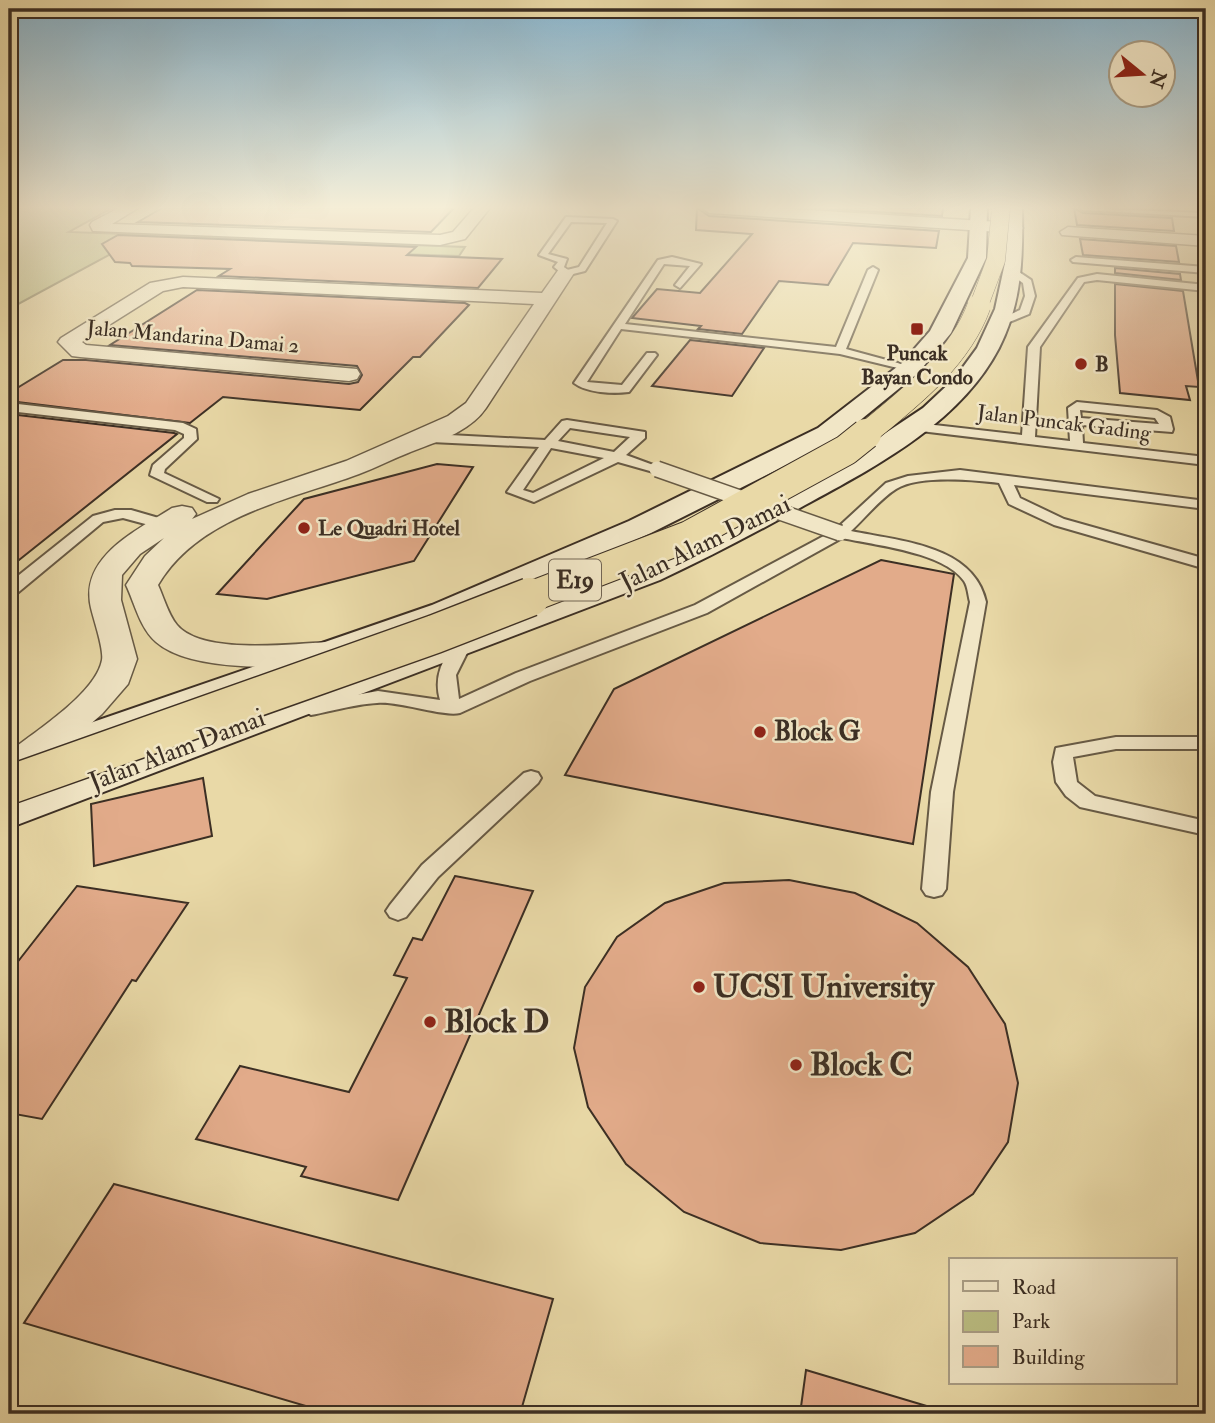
<svg xmlns="http://www.w3.org/2000/svg" width="1215" height="1423" font-family="'IM FELL Double Pica',serif">
<rect width="100%" height="100%" fill="#e9d9a7"/>
<filter id="stains"><feTurbulence type="fractalNoise" baseFrequency=".00286" numOctaves="4"/><feColorMatrix values="0 0 0 0 .2 0 0 0 0 .09 0 0 0 0 .02 0 0 0 .5 -.17"/></filter>
<radialGradient id="worn" r=".72"><stop offset=".6" stop-color="#630" stop-opacity="0"/><stop offset="1" stop-color="#630" stop-opacity=".3"/></radialGradient>
<polygon fill="#bbbe83" stroke="#7c7654" stroke-width="2" points="9,208 112,208 69,232 465,247 459,256 170,247 120,249 9,309"/>
<g fill="#e2ab8a" stroke="#3c2f24" stroke-width="2">
<polygon points="162,208 454,208 431,232 138,222"/>
<polygon points="697,208 709,216 939,231 936,248 853,243 828,285 779,281 742,334 698,329 701,326 632,318 657,289 700,293 752,234 696,230"/>
<polygon points="814,208 943,208 942,216"/>
<polygon points="1074,208 1083,213 1172,218 1174,231 1077,225"/>
<polygon points="118,235 416,247 407,255 502,259 478,288 219,276 230,269 132,266 130,263 115,262 102,244"/>
<polygon points="1080,239 1176,246 1179,262 1083,255"/>
<polygon points="1115,268 1180,274 1181,280 1115,273"/>
<polygon points="1115,284 1183,291 1199,387 1186,386 1190,400 1120,393 1115,335"/>
<polygon points="197,290 465,303 469,305 420,357 413,357 360,410 223,397 190,423 9,401 9,393 63,360 86,360 349,384 358,382 362,375 357,366 110,345"/>
<polygon points="690,340 764,348 732,396 652,386"/>
<polygon points="9,414 174,433 177,434 9,568"/>
<polygon points="437,464 473,467 414,561 267,599 217,594 304,499"/>
<polygon points="881,560 954,574 913,844 565,775 614,689"/>
<polygon points="203,778 212,836 94,866 91,804"/>
<polygon points="455,876 533,891 398,1200 301,1176 306,1167 196,1139 240,1066 349,1092 407,978 394,975 413,938 422,940"/>
<polygon points="789,880 855,893 917,923 968,967 1005,1024 1018,1083 1008,1142 973,1194 915,1233 841,1250 760,1243 684,1212 626,1164 588,1107 574,1048 585,987 617,937 665,903 724,883"/>
<polygon points="77,886 188,903 136,981 132,980 42,1119 9,1113 9,973"/>
<polygon points="114,1184 553,1299 520,1414 333,1414 24,1323"/>
<polygon points="806,1370 930,1407 929,1414 800,1414"/>
</g>
<g fill="none" stroke-linecap="round" stroke-linejoin="round">
<defs>
<g id="service">
<polygon points="1079,208 1206,213 1206,217 1083,210"/>
<path d="M566 217 613 219 617 221 585 271 565 276 554 267 558 262 539 255ZM571 222 607 223 579 267 567 270 564 267 567 259 548 254Z"/>
<path d="M672 257 701 264 680 288 675 285 690 266 664 264 625 324 836 347 868 270 873 267 878 270 846 349 916 368 910 371 840 354 621 329 587 382 622 385 647 353H655L657 355 629 392C613 394 587 393 574 383L658 260Z"/>
<polygon points="1076,257 1206,267 1206,273 1073,262 1071,260"/>
<polygon points="1010,270 1016,270 1031,280 1035,296 1029,314 1002,325 997,322 998,320 1020,310 1025,296 1023,283 1010,274"/>
<path d="M1097 274 1206 285V291L1097 280 1084 282 1040 347 1035 437 1070 441 1068 408 1077 402 1157 410 1170 417 1173 429 1172 432 1082 425 1083 443 1206 457V465L912 430 911 427 917 423 1022 435 1028 347 1078 278ZM1080 410 1155 418 1159 424 1081 418Z"/>
<polygon points="9,403 183,423 196,429 197,439 165,469 164,473 219,499 217,502 207,502 150,475 153,465 184,438 184,434 175,430 9,411"/>
<path d="M567 420 645 432V438L626 455 664 469 657 473 618 462 534 502 507 492 539 447 431 442 424 438 431 434 545 440 562 421ZM570 428 630 437 614 452 558 441ZM551 448 604 458 533 493 523 490Z"/>
<path d="M960 470 1206 501V509L1014 485 1020 498 1064 519 1206 559V569L1054 525 1009 504 999 483C973 480 919 475 896 489 880 499 865 518 851 531 899 541 974 545 986 602L953 792 946 889 942 895 934 897 926 895 922 889 931 792 970 602C968 595 968 587 964 581 944 552 874 545 842 538L707 613 530 681 460 713C443 717 400 701 377 703 355 704 333 711 311 715L301 709 311 703 378 691 440 700C433 676 443 659 457 639L463 638 472 643 456 675 459 699 516 673 695 605 835 530 886 483 908 476Z"/>
<polygon points="115,510 131,510 169,521 172,524 164,529 123,518 103,522 15,595 9,596 9,583 93,516"/>
<polygon points="1116,737 1206,737 1206,749 1116,749 1073,757 1077,782 1095,796 1206,821 1206,835 1080,807 1066,796 1056,782 1053,762 1056,748"/>
<polygon points="531,771 538,773 541,778 538,783 438,877 406,917 398,920 390,917 386,911 390,905 422,865 524,773"/>
</g>
<g id="minor">
<polygon points="119,208 138,208 112,224 440,235 453,232 474,208 490,208 465,239 440,245 93,231 90,225 92,222"/>
<polygon points="702,208 776,208 1015,223 1023,228 1015,233 709,213"/>
<polygon points="1068,227 1206,236 1206,246 1062,235 1060,232"/>
<path d="M565 268 574 273 486 408C469 433 435 442 408 453 392 459 376 468 359 474 289 500 199 516 158 585 164 598 168 614 177 625 202 655 291 644 327 642L339 645 344 652 339 659C296 670 191 673 156 642 140 628 135 604 126 585L145 556 164 538 140 554 122 575 121 600 137 659 128 684 102 714 40 768 26 771 12 768 9 756 12 750C37 730 96 693 102 660 104 649 94 621 91 608 79 557 136 531 172 508L182 506 192 508 196 514 192 519 248 494 346 461 448 416 466 403 534 304 183 287 163 291 82 342 86 345 357 369 360 374 357 379 349 381 80 357 72 356 58 342 61 338 150 283 183 277 542 293 559 269Z"/>
</g>
<g id="secondary">
<polygon points="971,208 987,208 986,258 951,333 918,373 836,440 651,533 456,619 9,778 9,751 432,605 629,521 818,428 902,363 930,331 968,258"/>
<path d="M1006 208H1022C1023 257 1022 303 999 348 959 425 871 469 798 509 753 534 707 558 660 580L9 828V798L638 566 719 527 845 460 923 408 955 378 977 348 995 309 1005 263Z"/>
</g>
</defs>
<use href="#service" stroke="#675a45" stroke-width="4"/>
<use href="#minor" stroke="#675a45" stroke-width="3"/>
<use href="#secondary" stroke="#3c2f24" stroke-width="4"/>
<use href="#service" fill="#f1e6c6" fill-rule="evenodd"/>
<use href="#minor" fill="#f1e6c6" fill-rule="evenodd"/>
<use href="#secondary" fill="#f1e6c6" fill-rule="evenodd"/>
<defs>
<polyline id="service-bridge" points="657,469 840,533"/>
<polyline id="motorway-bridge-far3" points="978,308 996,260 1001,208"/>
<path id="motorway-bridge-far2" d="M863 436C907 400 959 361 979 306"/>
<polyline id="motorway-bridge-far1" points="525,599 689,536 846,450 866,434"/>
<polyline id="motorway-bridge" points="9,785 435,634 530,597"/>
</defs>
<use href="#service-bridge" stroke="#675a45" stroke-width="18" stroke-linecap="butt"/>
<use href="#motorway-bridge-far3" stroke="#3c2f24" stroke-width="19" stroke-linecap="butt"/>
<use href="#motorway-bridge-far2" stroke="#3c2f24" stroke-width="24" stroke-linecap="butt"/>
<use href="#motorway-bridge-far1" stroke="#3c2f24" stroke-width="32" stroke-linecap="butt"/>
<use href="#motorway-bridge" stroke="#3c2f24" stroke-width="41" stroke-linecap="butt"/>
<use href="#service-bridge" stroke="#f1e6c6" stroke-width="15"/>
<use href="#motorway-bridge-far3" stroke="#e9d9a7" stroke-width="18"/>
<use href="#motorway-bridge-far2" stroke="#e9d9a7" stroke-width="23"/>
<use href="#motorway-bridge-far1" stroke="#e9d9a7" stroke-width="30"/>
<use href="#motorway-bridge" stroke="#e9d9a7" stroke-width="38"/>
</g>
<linearGradient id="sky" x2="0" y2="1"><stop stop-color="#88b6d0"/><stop offset="0.51" stop-color="#f5eed7"/><stop offset="1" stop-color="#f5eed7" stop-opacity="0"/></linearGradient>
<rect width="1215" height="407" fill="url(#sky)"/>
<g fill="#8f2418" stroke="#f1e6c6" stroke-width="2.5">
<rect x="910" y="322" width="14" height="14" rx="3.5"/>
<circle cx="1081" cy="364" r="7"/>
<circle cx="304" cy="528" r="7"/>
<circle cx="760" cy="732" r="7"/>
<circle cx="699" cy="987" r="7"/>
<circle cx="430" cy="1022" r="7"/>
<circle cx="796" cy="1065" r="7"/>
</g>
<g text-anchor="middle" dominant-baseline="central" stroke-width="5" stroke-linejoin="round" paint-order="stroke">
<g font-size="21" fill="#3c2f24" stroke="#f1e6c6">
<text transform="translate(193 337) rotate(5)">Jalan Mandarina Damai 2</text>
<text transform="translate(1064 423) rotate(7)">Jalan Puncak Gading</text>
</g>
<g font-size="21" font-weight="bold" fill="#3c2f24" stroke="#f1e6c6" text-anchor="start">
<text x="917" y="353" text-anchor="middle">Puncak<tspan x="917" dy="24">Bayan Condo</tspan></text>
<text x="1095" y="364">B</text>
<text x="318" y="528">Le Quadri Hotel</text>
</g>
<rect fill="#f1e6c6" stroke="#726655" stroke-width="2" x="549" y="559.5" width="52" height="41" rx="5"/>
<g font-size="24" font-weight="bold" fill="#3c2f24">
<text x="575" y="580">E19</text>
</g>
<g font-size="26" fill="#3c2f24" stroke="#f1e6c6">
<text transform="translate(705 543) rotate(-26)">Jalan Alam Damai</text>
<text transform="translate(177 750) rotate(-21)">Jalan Alam Damai</text>
</g>
<g font-size="26" font-weight="bold" fill="#3c2f24" stroke="#f1e6c6" text-anchor="start">
<text x="774" y="732">Block G</text>
</g>
<g font-size="32" font-weight="bold" fill="#3c2f24" stroke="#f1e6c6" text-anchor="start">
<text x="713" y="987">UCSI University</text>
<text x="444" y="1022">Block D</text>
<text x="810" y="1065">Block C</text>
</g>
</g>
<rect width="1215" height="1423" fill="none" stroke="#e9d9a7" stroke-width="35"/>
<rect x="10" y="10" width="1194" height="1402" fill="none" stroke="#3c2f24" stroke-width="3.5"/>
<rect x="18" y="18" width="1180" height="1388" fill="none" stroke="#3c2f24" stroke-width="2"/>
<rect x="949" y="1258" width="228" height="126" fill="#f1e6c6" stroke="#a99d85" stroke-width="2"/>
<rect x="963" y="1281" width="35" height="10" fill="#f1e6c6" stroke="#a99d85" stroke-width="2"/>
<text x="1012" y="1294" font-size="21" fill="#3c2f24">Road</text>
<rect x="963" y="1311" width="35" height="21" fill="#bbbe83" stroke="#a99d85" stroke-width="2"/>
<text x="1012" y="1328" font-size="21" fill="#3c2f24">Park</text>
<rect x="963" y="1346" width="35" height="21" fill="#e2ab8a" stroke="#a99d85" stroke-width="2"/>
<text x="1012" y="1364" font-size="21" fill="#3c2f24">Building</text>
<g transform="translate(1142 74) rotate(108)"><circle r="33" fill="#f1e6c6" stroke="#a99d85" stroke-width="2"/>
<path d="M0-5L12 26L0 18L-12 26Z" fill="#8f2418"/>
<text y="-10" font-size="19" font-weight="bold" text-anchor="middle" fill="#3c2f24">N</text>
</g>
<rect width="100%" height="100%" filter="url(#stains)"/>
<rect width="100%" height="100%" fill="url(#worn)"/>
</svg>
